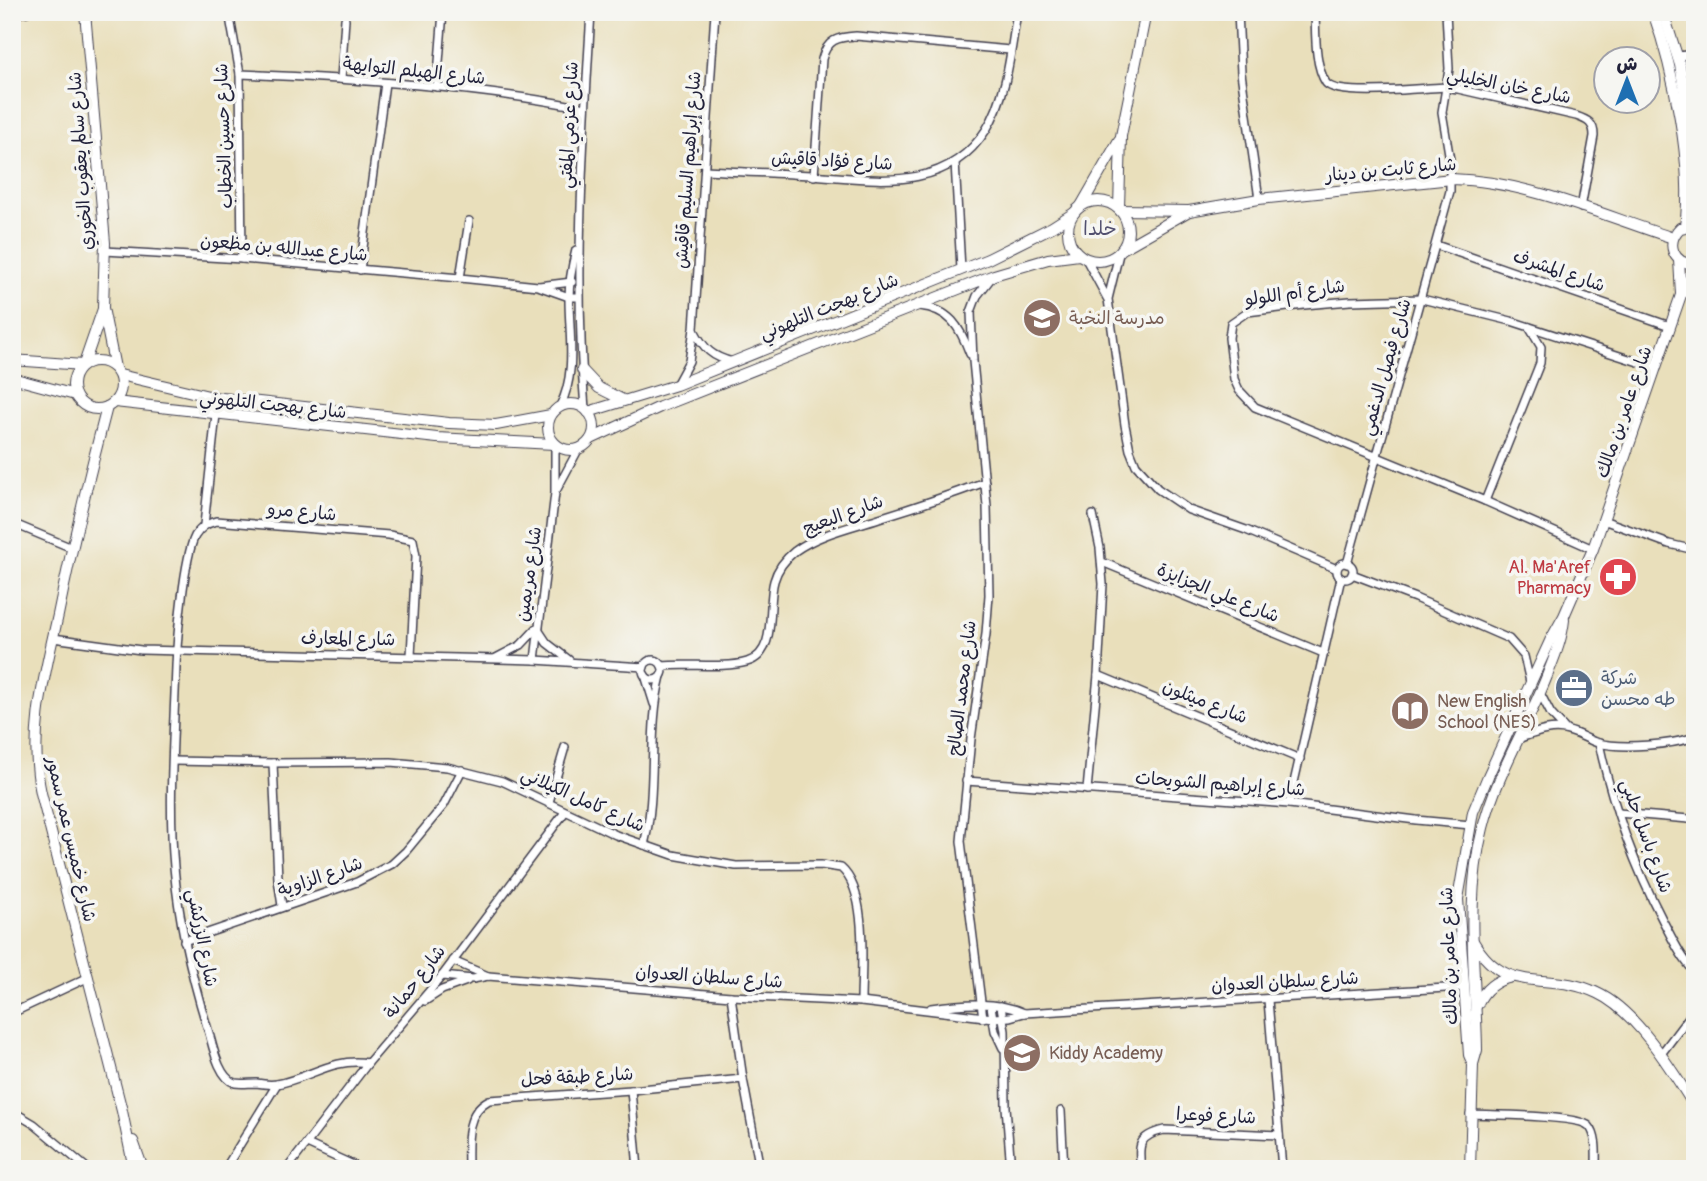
<svg xmlns="http://www.w3.org/2000/svg" width="1707" height="1181" font-family="Pangolin,'Playpen Sans Arabic',sans-serif">
<rect width="100%" height="100%" fill="#f6f6f2"/>
<filter id="ink" filterUnits="userSpaceOnUse"><feTurbulence type="fractalNoise" baseFrequency=".0143" numOctaves="2"/><feDisplacementMap in="SourceGraphic" scale="14" xChannelSelector="R" yChannelSelector="G"/><feConvolveMatrix kernelMatrix="1 2 1 2 8 2 1 2 1" color-interpolation-filters="sRGB"/></filter>
<filter id="wash" filterUnits="userSpaceOnUse"><feTurbulence type="fractalNoise" baseFrequency=".00686" numOctaves="4" result="noise"/><feDisplacementMap in="SourceGraphic" scale="28" xChannelSelector="R" yChannelSelector="G"/><feGaussianBlur stdDeviation="1.57" result="paint"/><feColorMatrix in="noise" values="0 0 0 0 0 0 0 0 0 0 0 0 0 0 0 0 0 1.4 0 .05"/><feComposite in="paint" operator="in"/></filter>
<g filter="url(#wash)">
<rect width="100%" height="100%" fill="#e9dfbb"/>
</g>
<g filter="url(#ink)">
<g fill="none" stroke-linecap="round" stroke-linejoin="round">
<defs>
<g id="minor">
<polyline points="229,12 240,74 242,259"/>
<polyline points="1238,12 1241,73 1259,199"/>
<path d="M1315 12C1316 33 1314 64 1326 83 1337 98 1424 88 1445 87L1458 89 1576 116C1588 120 1594 123 1594 136L1581 208"/>
<polyline points="12,14 27,12"/>
<polyline points="1678,56 1695,54"/>
<path d="M240 74C355 79 472 86 585 108"/>
<polyline points="341,79 345,19"/>
<polyline points="437,87 443,12"/>
<polyline points="955,162 961,269"/>
<path d="M705 170C740 172 776 173 811 175 874 179 945 194 986 130 1007 97 1011 50 1017 12"/>
<path d="M814 176 822 59C827 40 837 37 856 36L1010 50"/>
<polyline points="1436,245 1670,326"/>
<polyline points="105,251 242,259 460,278 538,286 569,297 579,297"/>
<polyline points="1119,254 1108,299 1125,425 1130,450 1136,465 1158,489 1189,510 1246,530 1337,569"/>
<polyline points="1086,259 1107,298"/>
<polyline points="360,270 385,83"/>
<polyline points="460,278 469,221"/>
<polyline points="539,286 572,282"/>
<path d="M919 306C950 309 960 327 970 354"/>
<path d="M694 330C704 349 712 357 733 362"/>
<polyline points="676,385 689,361 694,329 715,12"/>
<path d="M560 406C577 374 569 334 569 299 569 282 572 266 576 250"/>
<path d="M585 409C574 277 583 145 591 12"/>
<polyline points="557,489 578,450"/>
<polyline points="1485,501 1540,363 1541,347 1529,327"/>
<polyline points="1603,520 1669,544 1695,550"/>
<polyline points="12,523 72,548"/>
<polyline points="204,525 216,414"/>
<polyline points="1593,549 1485,501 1255,407 1239,390 1234,379 1229,338 1231,323 1247,312 1304,305 1350,301 1422,299 1511,321 1657,368"/>
<polyline points="1102,562 1323,653"/>
<circle cx="1345" cy="571" r="8"/>
<polyline points="1347,564 1450,191 1450,160 1442,112 1449,69 1446,12"/>
<polyline points="1352,574 1415,598 1509,639 1524,656 1530,682"/>
<polyline points="53,638 141,650 535,660 644,667"/>
<polyline points="496,658 521,645 537,628 547,643 569,660"/>
<polyline points="535,660 555,493 555,445"/>
<circle cx="653" cy="670" r="10"/>
<path d="M662 666C689 663 722 669 747 662 778 654 767 605 774 581 777 570 785 559 795 551 818 534 852 527 879 518 915 507 950 495 985 482"/>
<polyline points="645,675 654,704"/>
<polyline points="1098,675 1300,759"/>
<polyline points="1540,693 1551,714 1566,730"/>
<path d="M1520 738C1535 733 1552 726 1568 731 1578 733 1588 740 1598 743 1622 749 1671 745 1695 737"/>
<path d="M1599 743C1612 804 1634 865 1663 921 1672 938 1681 958 1695 972"/>
<path d="M173 761 273 763 391 762 447 767 502 781 616 835 673 855 736 866 821 865 841 868C869 892 861 968 861 1002"/>
<polyline points="273,763 278,879 282,906"/>
<polyline points="966,781 1289,804 1416,820 1471,825"/>
<polyline points="1087,790 1098,675 1103,584 1100,548 1093,515"/>
<polyline points="549,802 565,747"/>
<polyline points="1289,804 1341,578"/>
<polyline points="1618,813 1689,819"/>
<path d="M644 845C658 789 647 731 661 676"/>
<polyline points="184,941 357,882 392,864 406,851 444,805 462,770"/>
<polyline points="453,961 488,976"/>
<polyline points="442,976 473,979 488,976 731,996 861,1002 993,1018 1010,1017 1024,1013 1463,987"/>
<polyline points="731,996 743,1079 760,1169"/>
<polyline points="1268,1000 1282,1169"/>
<polyline points="425,1001 442,990 467,981"/>
<polyline points="991,1006 995,1031 1003,1048"/>
<polyline points="1001,1006 1005,1031 1006,1107 1011,1169"/>
<path d="M931 1008C959 1004 998 1000 1024 1013"/>
<polyline points="12,1013 87,978"/>
<polyline points="983,1018 961,841 971,739 986,634 989,595 987,506 973,361 971,312 977,296 992,277"/>
<polyline points="1661,1054 1695,1009"/>
<path d="M368 1063C334 1057 309 1078 277 1084 270 1085 262 1084 256 1083 249 1083 241 1084 235 1083 219 1078 213 1047 209 1033 192 979 179 924 174 867 168 801 174 733 176 666 177 640 184 557 195 536 201 527 206 524 216 521L389 535 413 540 416 556 411 656"/>
<polyline points="631,1090 638,1169"/>
<polyline points="12,1111 34,1124 88,1169"/>
<polyline points="1061,1111 1064,1169"/>
<path d="M1470 1114C1490 1115 1578 1115 1589 1126 1598 1136 1596 1156 1596 1169"/>
<polyline points="307,1144 362,1169"/>
<polyline points="225,1169 277,1084"/>
<polyline points="287,1169 368,1063 442,976 565,812"/>
<path d="M468 1169C468 1144 464 1113 489 1100L631 1090 743 1079"/>
<path d="M1141 1169C1138 1145 1138 1136 1164 1130L1279 1135"/>
</g>
<g id="tertiary">
<polyline points="85,12 105,243 103,308 115,368"/>
<path d="M1653 12C1673 69 1694 166 1685 226"/>
<polyline points="1663,12 1680,65 1695,155"/>
<circle cx="1098" cy="231" r="30"/>
<polyline points="1081,206 1119,140"/>
<polyline points="1119,208 1121,136 1146,12"/>
<path d="M1121 210 1189 211 1259 199 1452 179C1526 181 1602 215 1673 238"/>
<path d="M1695 225 1680 228C1665 243 1673 265 1695 264"/>
<polyline points="1124,248 1189,211"/>
<polyline points="1679,260 1681,294"/>
<polyline points="12,360 83,365"/>
<circle cx="97" cy="385" r="24"/>
<polyline points="84,364 103,309"/>
<polyline points="582,370 599,388 623,400"/>
<polyline points="120,375 213,397 449,423 496,425 551,415"/>
<polyline points="12,378 75,395"/>
<polyline points="115,402 437,438 554,444"/>
<circle cx="571" cy="427" r="23"/>
<path d="M107 407C89 476 72 545 58 615 45 674 28 733 41 793L122 1111 134 1169"/>
<polyline points="588,412 676,385 988,259 1052,227 1074,213"/>
<polyline points="591,439 660,407 994,275 1048,259 1079,255"/>
<path d="M1473 941C1507 999 1548 969 1597 993 1636 1011 1672 1070 1695 1107"/>
<path d="M1477 1005C1484 989 1495 980 1512 977"/>
<polyline points="1473,1064 1469,1055 1458,899 1473,812 1488,776 1550,641 1564,616 1593,549 1681,295 1695,270"/>
<polyline points="133,1141 143,1169"/>
<path d="M1470 1169 1473 1064 1477 1050C1476 975 1464 901 1483 828 1496 775 1527 727 1547 676 1554 658 1562 640 1564 620"/>
</g>
</defs>
<use href="#minor" stroke="#403e4e" stroke-width="10"/>
<use href="#tertiary" stroke="#403e4e" stroke-width="12"/>
<use href="#minor" stroke="#fff" stroke-width="7"/>
<use href="#tertiary" stroke="#fff" stroke-width="10"/>
</g>
</g>
<defs>
<symbol id="school-disc" viewBox="-11 -11 22 22"><circle r="9.5" fill="#8d6e63" stroke="#f6f6f2"/><path d="M0-5L7-2L0 1L-7-2ZM-4 1L0 2.5L4 1V4Q0 6-4 4Z" fill="#fff"/></symbol>
<symbol id="pharmacy-disc" viewBox="-11 -11 22 22"><circle r="9.5" fill="#e0444e" stroke="#f6f6f2"/><path d="M-2-6h4v4h4v4h-4v4h-4v-4h-4v-4h4Z" fill="#fff"/></symbol>
<symbol id="office-disc" viewBox="-11 -11 22 22"><circle r="9.5" fill="#5c6f8a" stroke="#f6f6f2"/><path d="M-6-3h4V-5.5h4V-3h4V5H-6ZM-1-4.5V-3h2v-1.5ZM-6 0V1H6V0Z" fill="#fff"/></symbol>
<symbol id="library-disc" viewBox="-11 -11 22 22"><circle r="9.5" fill="#8d6e63" stroke="#f6f6f2"/><path d="M-6-4Q-3-5.5-.7-3.5V5Q-3 3-6 4ZM6-4Q3-5.5 .7-3.5V5Q3 3 6 4Z" fill="#fff"/></symbol>
</defs>
<g fill-rule="evenodd">
<use href="#school-disc" x="1020" y="296" width="44" height="44"/>
<use href="#pharmacy-disc" x="1596" y="555" width="44" height="44"/>
<use href="#office-disc" x="1552" y="666" width="44" height="44"/>
<use href="#library-disc" x="1388" y="689" width="44" height="44"/>
<use href="#school-disc" x="1000" y="1031" width="44" height="44"/>
</g>
<g text-anchor="middle" dominant-baseline="central" stroke-width="7" stroke-linejoin="round" paint-order="stroke">
<g font-size="18" fill="#22223b" stroke="#f6f6f2">
<text transform="translate(414 71) rotate(6)">شارع الهيلم التوايهة</text>
<text transform="translate(1509 86) rotate(11)">شارع خان الخليلي</text>
<text transform="translate(569 125) rotate(-87)">شارع عزمي المفتي</text>
<text transform="translate(224 136) rotate(-92)">شارع حسين الخطاب</text>
<text transform="translate(81 161) rotate(-94)">شارع سالم يعقوب الخوري</text>
<text transform="translate(832 161) rotate(3)">شارع فؤاد قاقيش</text>
<text transform="translate(688 170) rotate(-86)">شارع إبراهيم السليم قاقيش</text>
<text transform="translate(1391 170) rotate(-5)">شارع ثابت بن دينار</text>
<text transform="translate(284 248) rotate(5)">شارع عبدالله بن مظعون</text>
<text transform="translate(1559 271) rotate(19)">شارع المشرف</text>
<text transform="translate(1295 293) rotate(-8)">شارع أم اللولو</text>
<text transform="translate(829 307) rotate(-22)">شارع بهجت التلهوني</text>
<text transform="translate(1386 367) rotate(-74)">شارع فيصل الدغمي</text>
<text transform="translate(273 405) rotate(6)">شارع بهجت التلهوني</text>
<text transform="translate(1624 412) rotate(-71)">شارع عامر بن مالك</text>
<text transform="translate(302 512) rotate(5)">شارع مرو</text>
<text transform="translate(843 515) rotate(-20)">شارع البعيج</text>
<text transform="translate(529 574) rotate(-82)">شارع مريمين</text>
<text transform="translate(1218 593) rotate(22)">شارع علي الجزايزة</text>
<text transform="translate(348 639) rotate(1)">شارع المعارف</text>
<text transform="translate(962 688) rotate(-83)">شارع محمد الصالح</text>
<text transform="translate(1205 702) rotate(22)">شارع ميثلون</text>
<text transform="translate(1220 784) rotate(4)">شارع إبراهيم الشويحات</text>
<text transform="translate(583 800) rotate(24)">شارع كامل الكيلاني</text>
<text transform="translate(1646 836) rotate(70)">شارع باسل حلبي</text>
<text transform="translate(71 839) rotate(77)">شارع خميس عمر سمور</text>
<text transform="translate(320 877) rotate(-19)">شارع الزاوية</text>
<text transform="translate(202 938) rotate(79)">شارع الزركشي</text>
<text transform="translate(1449 956) rotate(-92)">شارع عامر بن مالك</text>
<text transform="translate(709 977) rotate(4)">شارع سلطان العدوان</text>
<text transform="translate(415 982) rotate(-52)">شارع حمانة</text>
<text transform="translate(1285 982) rotate(-3)">شارع سلطان العدوان</text>
<text transform="translate(577 1077) rotate(-3)">شارع طبقة فحل</text>
<text transform="translate(1216 1116) rotate(3)">شارع فوعرا</text>
</g>
<g font-size="18" fill="#785e54" stroke="#f6f6f2" text-anchor="start">
<text x="1069" y="318">مدرسة النخبة</text>
<text x="1437" y="701">New English<tspan x="1437" dy="21">School (NES)</tspan></text>
<text x="1049" y="1053">Kiddy Academy</text>
</g>
<g font-size="18" fill="#be3a42" stroke="#f6f6f2" text-anchor="end">
<text x="1591" y="567">Al. Ma'Aref<tspan x="1591" dy="21">Pharmacy</tspan></text>
</g>
<g font-size="18" fill="#4e5e75" stroke="#f6f6f2" text-anchor="start">
<text x="1601" y="678">شركة<tspan x="1601" dy="21">طه محسن</tspan></text>
</g>
<g font-size="19" fill="#52506f" stroke="#f6f6f2">
<text x="1100" y="229">خلدا</text>
</g>
</g>
<rect width="1707" height="1181" fill="none" stroke="#f6f6f2" stroke-width="42"/>
<g transform="translate(1627 80)"><circle r="33" fill="#f6f6f2" stroke="#a1a1a9" stroke-width="2"/>
<path d="M0-5L12 26L0 18L-12 26Z" fill="#1f6fb2"/>
<text y="-10" font-size="19" font-weight="bold" text-anchor="middle" fill="#22223b">ش</text>
</g>
</svg>
